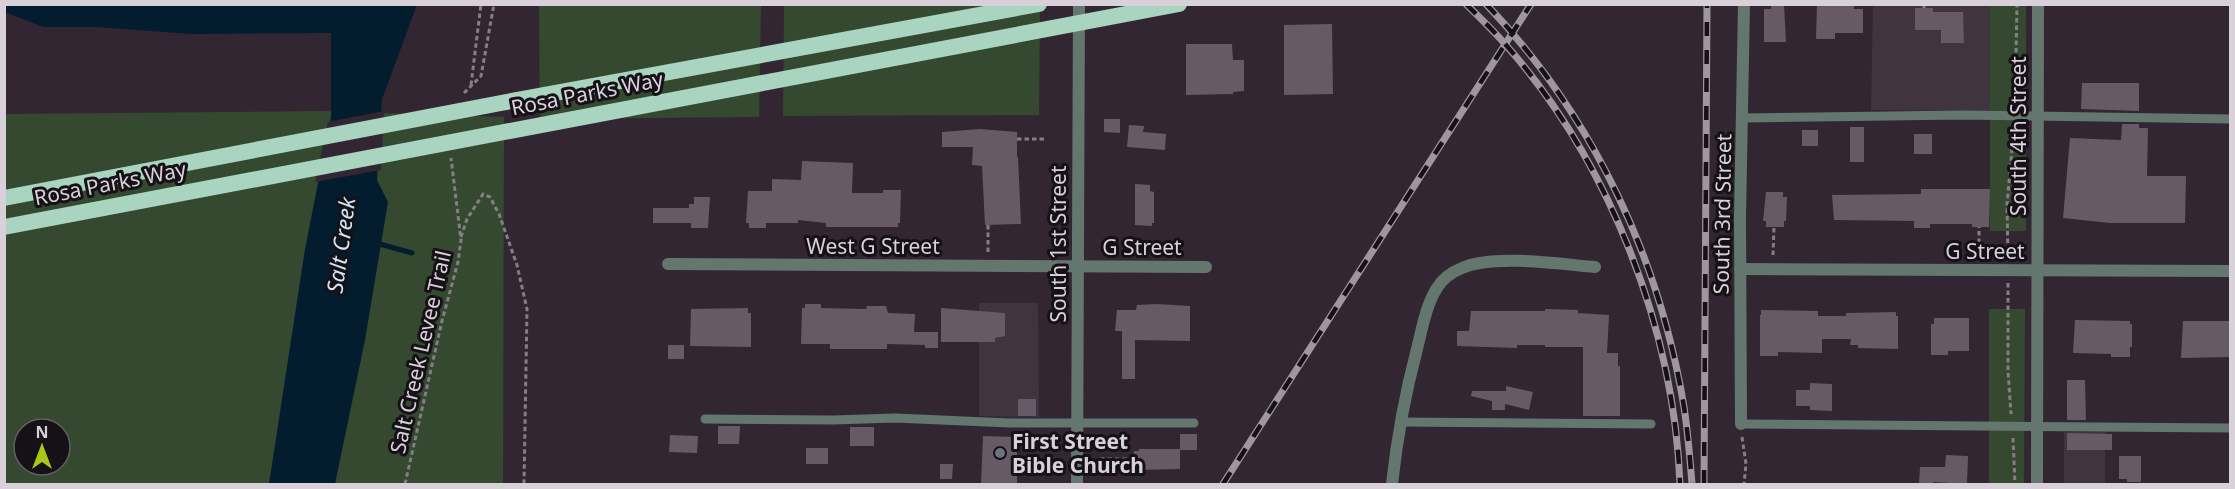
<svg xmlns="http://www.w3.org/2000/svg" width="2235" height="489" font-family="'Noto Sans',sans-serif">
<rect width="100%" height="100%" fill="#322632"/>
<g fill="#403441">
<polygon points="1873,5 1990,5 1990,111 1871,110"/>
<polygon points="979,303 1038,303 1039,417 979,416"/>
<rect x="2064" y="432" width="41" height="52"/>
</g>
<g fill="#34492f" fill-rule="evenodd">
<polygon points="539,5 761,5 759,117 540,119"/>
<polygon points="784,5 1040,5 1039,115 783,116"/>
<rect x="1990" y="5" width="36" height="226"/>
<path d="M324 111 504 117 503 484H5L4 114ZM24 429H60V465H24Z"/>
<polygon points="1989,309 2025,309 2024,484 1989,484"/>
</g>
<polygon fill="#031d2e" points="4,5 417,5 382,99 377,180 388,202 365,340 335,484 269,484 305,249 331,117 331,33 191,34 97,27 43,27 5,12"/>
<polygon fill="#322632" points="384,111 381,170 315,182 328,122"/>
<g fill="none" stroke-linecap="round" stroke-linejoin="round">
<polyline stroke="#031d2e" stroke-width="5" points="376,243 412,253"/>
</g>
<g fill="#675a67">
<polygon points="1771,4 1784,4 1786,42 1764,42 1764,9 1771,9"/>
<polygon points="1817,5 1854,5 1854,9 1863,9 1863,33 1835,33 1835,39 1816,39"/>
<polygon points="1915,8 1933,8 1933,12 1963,12 1964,43 1941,43 1941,30 1915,30"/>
<polygon points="1332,24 1333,94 1284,95 1284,25"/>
<polygon points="1186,44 1232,44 1233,60 1244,60 1244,91 1233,92 1233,94 1186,95"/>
<polygon points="2082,83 2139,83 2139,111 2081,109"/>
<polygon points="1104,119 1120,119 1120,133 1104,132"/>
<polygon points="2122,124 2139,124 2139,128 2148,128 2147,176 2186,176 2185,223 2110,223 2063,218 2070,138 2121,140"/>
<polygon points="1129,125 1144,126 1143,132 1166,134 1165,150 1127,147"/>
<rect x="1850" y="127" width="14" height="35"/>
<polygon points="980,129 1017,132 1017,157 1018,157 1021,224 985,225 982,166 972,165 973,147 942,147 942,132"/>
<rect x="1802" y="130" width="16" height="16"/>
<rect x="1914" y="134" width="18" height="20"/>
<polygon points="802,161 853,163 852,193 883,193 883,190 901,190 900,223 898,223 898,227 826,227 826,223 798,220 798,223 766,223 766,228 749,228 749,223 746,223 748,191 772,191 772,179 801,180"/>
<polygon points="1135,184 1150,185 1150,191 1154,192 1154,223 1152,223 1152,226 1135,225"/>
<polygon points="1921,189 1990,189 1989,227 1972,227 1972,224 1930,224 1930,228 1914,228 1914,221 1834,220 1832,195 1921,194"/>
<polygon points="1766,192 1783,192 1783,197 1787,197 1786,221 1784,221 1784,227 1766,227 1766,221 1763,221"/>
<polygon points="694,197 710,197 708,228 691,228 691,223 653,223 653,208 689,208 689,204 694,204"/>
<polygon points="805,304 821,304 821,308 866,309 867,306 886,306 888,313 915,314 914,332 938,332 938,348 925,348 925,345 887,344 887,349 830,349 830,344 801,344 802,308 805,308"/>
<polygon points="1157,304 1190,306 1190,341 1135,340 1135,379 1122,379 1122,331 1115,331 1117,310 1136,310 1137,305"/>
<polygon points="748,308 748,313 751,313 751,347 690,346 691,309"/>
<polygon points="941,308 1005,313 1005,336 995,338 995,342 941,342"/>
<polygon points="1545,309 1578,310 1578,313 1609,315 1607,353 1618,353 1618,366 1620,366 1620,416 1583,416 1583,347 1545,347 1545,345 1517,345 1517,348 1457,346 1457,331 1469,331 1471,311 1545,311"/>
<polygon points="1761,310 1818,311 1818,316 1846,316 1846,313 1896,312 1896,316 1898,316 1898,349 1858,348 1858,345 1850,345 1851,339 1822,339 1822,353 1778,352 1778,356 1760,356 1760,315 1761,315"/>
<polygon points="1934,318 1969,318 1969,351 1948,351 1948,355 1931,355 1931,324 1934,324"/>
<polygon points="2075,320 2130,321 2130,324 2132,324 2132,347 2130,347 2130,357 2111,357 2111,354 2073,353"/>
<polygon points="2183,321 2230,321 2230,357 2181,358"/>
<rect x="668" y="345" width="16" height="14"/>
<polygon points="2067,380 2085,380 2086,420 2067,420"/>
<polygon points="1810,383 1832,384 1832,411 1810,410 1810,406 1796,406 1796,390 1810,390"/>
<polygon points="1506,386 1533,392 1529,410 1505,404 1505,410 1492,410 1492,401 1471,396 1472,391 1506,391"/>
<rect x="1018" y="399" width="18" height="17"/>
<polygon points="718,426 740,426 739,444 718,444"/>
<rect x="850" y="427" width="24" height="19"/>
<polygon points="2067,433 2112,434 2112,450 2067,450"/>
<rect x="1180" y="434" width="17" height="16"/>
<polygon points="670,435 698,436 697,453 669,452"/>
<polygon points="983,436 1017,437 1017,484 981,484"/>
<rect x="806" y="448" width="22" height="16"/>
<polygon points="1139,449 1180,449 1180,469 1139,470 1139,468 1134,468 1134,451 1139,451"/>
<polygon points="1946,455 1968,456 1967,484 1933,482 1933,484 1919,484 1920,467 1945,467"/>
<polygon points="2119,456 2141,456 2141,482 2127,482 2127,479 2119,479"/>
<polygon points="940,464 953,464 952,479 940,479"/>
</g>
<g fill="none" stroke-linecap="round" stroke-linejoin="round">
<g stroke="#877d87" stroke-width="3" stroke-dasharray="4.5 3" stroke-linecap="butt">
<polyline points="1847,4 1847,5"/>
<polyline points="1924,4 1924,8"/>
<polyline points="1825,5 1825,4"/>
<polyline points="471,85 481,4"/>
<polyline points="464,93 481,76 494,4"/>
<polyline points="2015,105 2017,4"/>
<polyline points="1017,139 1044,139"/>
<polyline points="988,225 988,252"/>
<polyline points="461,237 467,219 483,194 490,197 499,214 517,265 527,309 524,484"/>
<polyline points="1773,255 1774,227"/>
<polyline points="1979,258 1979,227"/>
<polyline points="2008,258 2007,204 2014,127"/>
<polyline points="2008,283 2008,371 2011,414"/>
<polyline points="1742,437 1746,464 1744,484"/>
<polyline points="2013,438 2015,484"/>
<polyline points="1100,459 1134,459"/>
<polyline points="405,484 442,321 458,262 461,240 451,158"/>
</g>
<g stroke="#64776e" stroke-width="9">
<polyline points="1743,118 1962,115 2230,119"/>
<polyline points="705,419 833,420 895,418 1010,423 1194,423"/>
<polyline points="1400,422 1651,424"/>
<polyline points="1741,424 2230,428"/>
</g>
<g stroke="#64776e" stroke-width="12">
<polyline points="668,264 1206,267"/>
<polyline points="1740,269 2230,271"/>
<polyline points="1741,424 1740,216 1744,4"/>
<path d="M1392 484C1397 438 1405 394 1417 349 1422 329 1426 305 1437 288 1443 278 1452 272 1462 268 1494 254 1559 264 1595 267"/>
<polyline points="2037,484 2038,4"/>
</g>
<polyline stroke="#64776e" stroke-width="12" points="1077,484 1079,4"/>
<g stroke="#a8d4c0" stroke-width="16">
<polyline points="4,198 501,103 1039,4"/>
<polyline points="4,227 1179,4"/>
</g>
<defs>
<g id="rail">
<path d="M1466 4C1479 17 1493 30 1505 44 1609 161 1674 328 1680 484"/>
<path d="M1486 4C1592 115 1659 256 1684 407 1688 433 1690 459 1692 484"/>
<polyline points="1223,484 1531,4"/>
<polyline points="1704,484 1707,4"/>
</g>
</defs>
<use href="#rail" stroke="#a096a0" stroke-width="7"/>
<use href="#rail" stroke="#161116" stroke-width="4.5" stroke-dasharray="14" stroke-linecap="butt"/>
</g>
<circle fill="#6b7280" stroke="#161116" stroke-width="2" cx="1000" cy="453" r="6"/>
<g text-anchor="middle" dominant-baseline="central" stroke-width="6" stroke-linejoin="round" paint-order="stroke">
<g font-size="21" fill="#d9d1d9" stroke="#161116">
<text transform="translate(587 93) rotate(-11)">Rosa Parks Way</text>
<text transform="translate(2018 136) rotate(-90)">South 4th Street</text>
<text transform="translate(110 183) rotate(-11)">Rosa Parks Way</text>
<text transform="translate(1722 214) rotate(-89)">South 3rd Street</text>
<text transform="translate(1058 244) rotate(-90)">South 1st Street</text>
<text x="873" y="246">West G Street</text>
<text x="1142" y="247">G Street</text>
<text x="1985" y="251">G Street</text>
<text transform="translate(420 352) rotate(-77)">Salt Creek Levee Trail</text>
</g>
<g font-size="21" font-weight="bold" fill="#d9d1d9" stroke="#161116" text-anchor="start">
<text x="1012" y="441">First Street<tspan x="1012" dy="24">Bible Church</tspan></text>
</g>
<g font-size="22" font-style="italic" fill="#cee6f8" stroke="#161116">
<text transform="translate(340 245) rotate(-82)">Salt Creek</text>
</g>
</g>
<rect width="2235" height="489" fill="none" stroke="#d9d1d9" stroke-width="12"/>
<g transform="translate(42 447)"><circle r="28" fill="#161116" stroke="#645e64" stroke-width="1.5"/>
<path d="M0-4.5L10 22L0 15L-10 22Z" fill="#a9c71a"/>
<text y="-9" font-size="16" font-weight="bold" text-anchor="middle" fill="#d9d1d9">N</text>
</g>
</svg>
